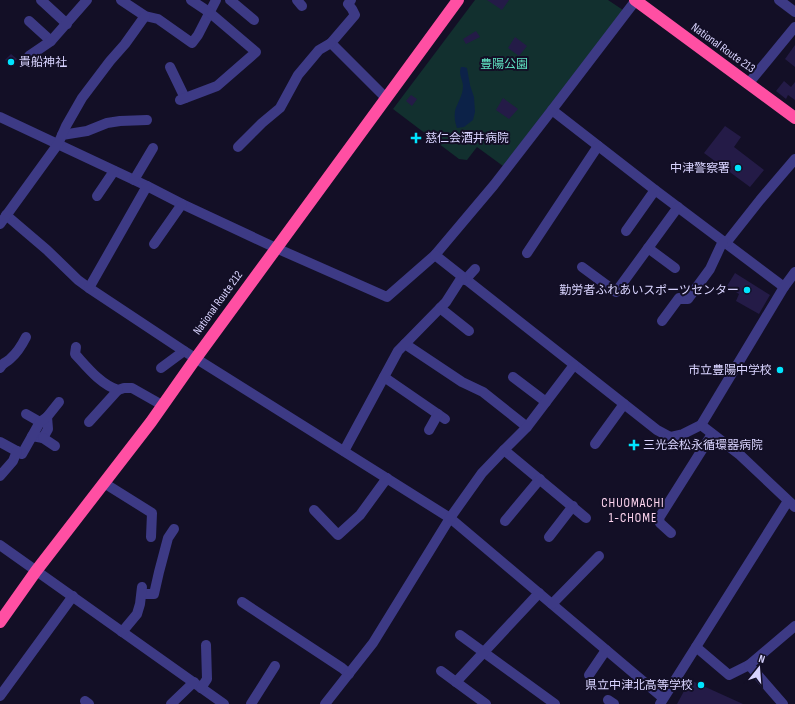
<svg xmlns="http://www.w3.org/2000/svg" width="795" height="704" font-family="'Sofia Sans Condensed','Noto Sans JP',sans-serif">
<rect width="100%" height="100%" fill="#130f26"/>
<polygon fill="#12302f" points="475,0 608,0 623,10 503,166 477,147 467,160 459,159 393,109"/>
<path fill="#0c2248" d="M461 67H464L467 68 470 85 474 97 475 112 473 120 464 127 457 128C455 123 454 117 455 111 457 103 463 96 463 86 463 80 458 74 461 67Z"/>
<g fill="#241b47">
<polygon points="487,0 509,0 502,10"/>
<polygon points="476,31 480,37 466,44 463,39"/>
<polygon points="515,37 527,46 519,56 508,48"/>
<polygon points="795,45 795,67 785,59"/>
<polygon points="11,54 17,59 11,65 5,60"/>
<polygon points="784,81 791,87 795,82 795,100 788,95 786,99 776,91"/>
<polygon points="411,95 417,99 412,106 406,101"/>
<polygon points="503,98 518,109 509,119 496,110"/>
<polygon points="725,126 741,137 734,147 764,170 750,187 704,153"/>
<polygon points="735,273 770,295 759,314 736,301 739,294 727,286"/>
<polygon points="690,680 743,704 677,704"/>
</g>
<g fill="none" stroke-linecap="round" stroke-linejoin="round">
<g stroke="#3d3a85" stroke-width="10">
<polyline points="41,0 67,24"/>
<polyline points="121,0 145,16 158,19 192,43 198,35 216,0"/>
<polyline points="230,0 254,20"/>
<polyline points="297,0 302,6"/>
<polyline points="351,0 348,4 352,9 355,15 331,43 386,98"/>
<polyline points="779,0 795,12"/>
<polyline points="29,21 51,41"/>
<polyline points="29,56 51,41 87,0"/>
<polyline points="170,67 185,98"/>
<polyline points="748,84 795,27"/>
<polyline points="180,100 217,86 256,52 209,12 191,0"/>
<polyline points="552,110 655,190 784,287"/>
<polyline points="0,117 147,186 182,204 276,248 387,297 435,255 494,185 552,110 636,0"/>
<polyline points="62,135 87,131 107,123 120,121 147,120"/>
<polyline points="238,147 262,123 280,108 298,75 319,50 331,43"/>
<polyline points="134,180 153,148"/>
<polyline points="97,196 114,171"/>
<polyline points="6,215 47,250 78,280 89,288 184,351 450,518 495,556 663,698"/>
<polyline points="0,224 58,144 66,126 82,98 110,61 125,44 145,16"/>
<polyline points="626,231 655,190"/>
<polyline points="726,243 760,200 795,159"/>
<polyline points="154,244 182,204"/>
<polyline points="648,248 675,268"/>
<polyline points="527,253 598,146"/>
<polyline points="435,255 657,430 670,437 683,434 701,425 784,287 795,272"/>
<polyline points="582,267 616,292 678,207"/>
<polyline points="465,280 475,269"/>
<polyline points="89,288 147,186"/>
<polyline points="440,308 469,331"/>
<polyline points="662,321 679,298 682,299 688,299 710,269 723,241"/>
<polyline points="405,344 462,382 483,392 527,427"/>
<path d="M76 347 75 354C87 367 100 384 118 390L124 388H132L162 405"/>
<path d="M0 368C3 362 6 363 10 359 17 353 22 345 26 337"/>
<polyline points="161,368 184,351"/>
<polyline points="384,377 445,419"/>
<polyline points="513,377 546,402"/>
<polyline points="26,414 40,422"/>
<polyline points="89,422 118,390"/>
<polyline points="701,425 740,455 795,507"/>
<polyline points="429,430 438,414"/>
<polyline points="32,436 43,438 48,429 47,417"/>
<polyline points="43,438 55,446"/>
<polyline points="0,442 22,454 40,422 47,417 59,402"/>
<polyline points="595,444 624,404"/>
<polyline points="504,450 586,518"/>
<polyline points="344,451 398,351 446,302 462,277"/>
<polyline points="0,476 13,461 17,451"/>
<polyline points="104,483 152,513 151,537"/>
<polyline points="314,510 338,535 360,515 387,478"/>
<polyline points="505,521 540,479"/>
<polyline points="671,533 660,523 659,518 712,434"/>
<polyline points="549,537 573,506"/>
<polyline points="0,545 224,704"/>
<polyline points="142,594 154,594 159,572 168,538 174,529"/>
<polyline points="242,602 342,668 349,674"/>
<polyline points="552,604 599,556"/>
<polyline points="122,632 137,614 140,604 142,587"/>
<polyline points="460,635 555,704"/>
<polyline points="696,647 729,675 749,665 795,626"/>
<polyline points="749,665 783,704"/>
<polyline points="441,671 486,704"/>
<polyline points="589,675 606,650"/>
<polyline points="456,682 539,593"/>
<polyline points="201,688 207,679 206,645"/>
<polyline points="0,696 73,596"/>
<polyline points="608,700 614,704"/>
<polyline points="85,701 89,704"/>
<polyline points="171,704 194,682"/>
<polyline points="251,704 275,666"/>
<polyline points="325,704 373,643 450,518 482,473 504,450 527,427 574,365"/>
<polyline points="660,704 788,501"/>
</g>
<g stroke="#ff4fa3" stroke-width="12">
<polyline points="635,0 795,118"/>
<polyline points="0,622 36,571 151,422 196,358 458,0"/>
</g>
</g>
<g fill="#00e5ff" stroke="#130f26" stroke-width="1.5">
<circle cx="11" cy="62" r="4"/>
<path d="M414 132h4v4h4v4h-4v4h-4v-4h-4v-4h4z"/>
<circle cx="738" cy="168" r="4"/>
<circle cx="747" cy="290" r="4"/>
<circle cx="780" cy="370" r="4"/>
<path d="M632 439h4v4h4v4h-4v4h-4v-4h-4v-4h4z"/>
<circle cx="701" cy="685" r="4"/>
</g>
<g text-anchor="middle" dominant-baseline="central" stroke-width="4" stroke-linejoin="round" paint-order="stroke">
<g font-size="12" fill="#d9d4ff" stroke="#130f26">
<text transform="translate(723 48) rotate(36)">National Route 213</text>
<text transform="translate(218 303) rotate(-54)">National Route 212</text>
</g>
<g font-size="12" fill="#d9d4ff" stroke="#130f26" text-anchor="end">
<text x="19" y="62" text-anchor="start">貴船神社</text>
<text x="425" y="138" text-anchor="start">慈仁会酒井病院</text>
<text x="730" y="168">中津警察署</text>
<text x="739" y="290">勤労者ふれあいスポーツセンター</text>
<text x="772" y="370">市立豊陽中学校</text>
<text x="643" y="445" text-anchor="start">三光会松永循環器病院</text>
<text x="693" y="685">県立中津北高等学校</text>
</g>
<g font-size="12" fill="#5fe0c0" stroke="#130f26">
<text x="504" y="64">豊陽公園</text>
</g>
<g font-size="13" letter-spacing="1" fill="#ffd6f0" stroke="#130f26">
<text x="633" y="503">CHUOMACHI<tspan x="633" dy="15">1-CHOME</tspan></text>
</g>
</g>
<g transform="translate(759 668) rotate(17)" stroke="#130f26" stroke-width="3" paint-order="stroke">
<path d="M0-3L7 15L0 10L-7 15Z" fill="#d9d4ff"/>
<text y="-6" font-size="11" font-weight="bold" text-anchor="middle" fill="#d9d4ff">N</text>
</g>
</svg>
